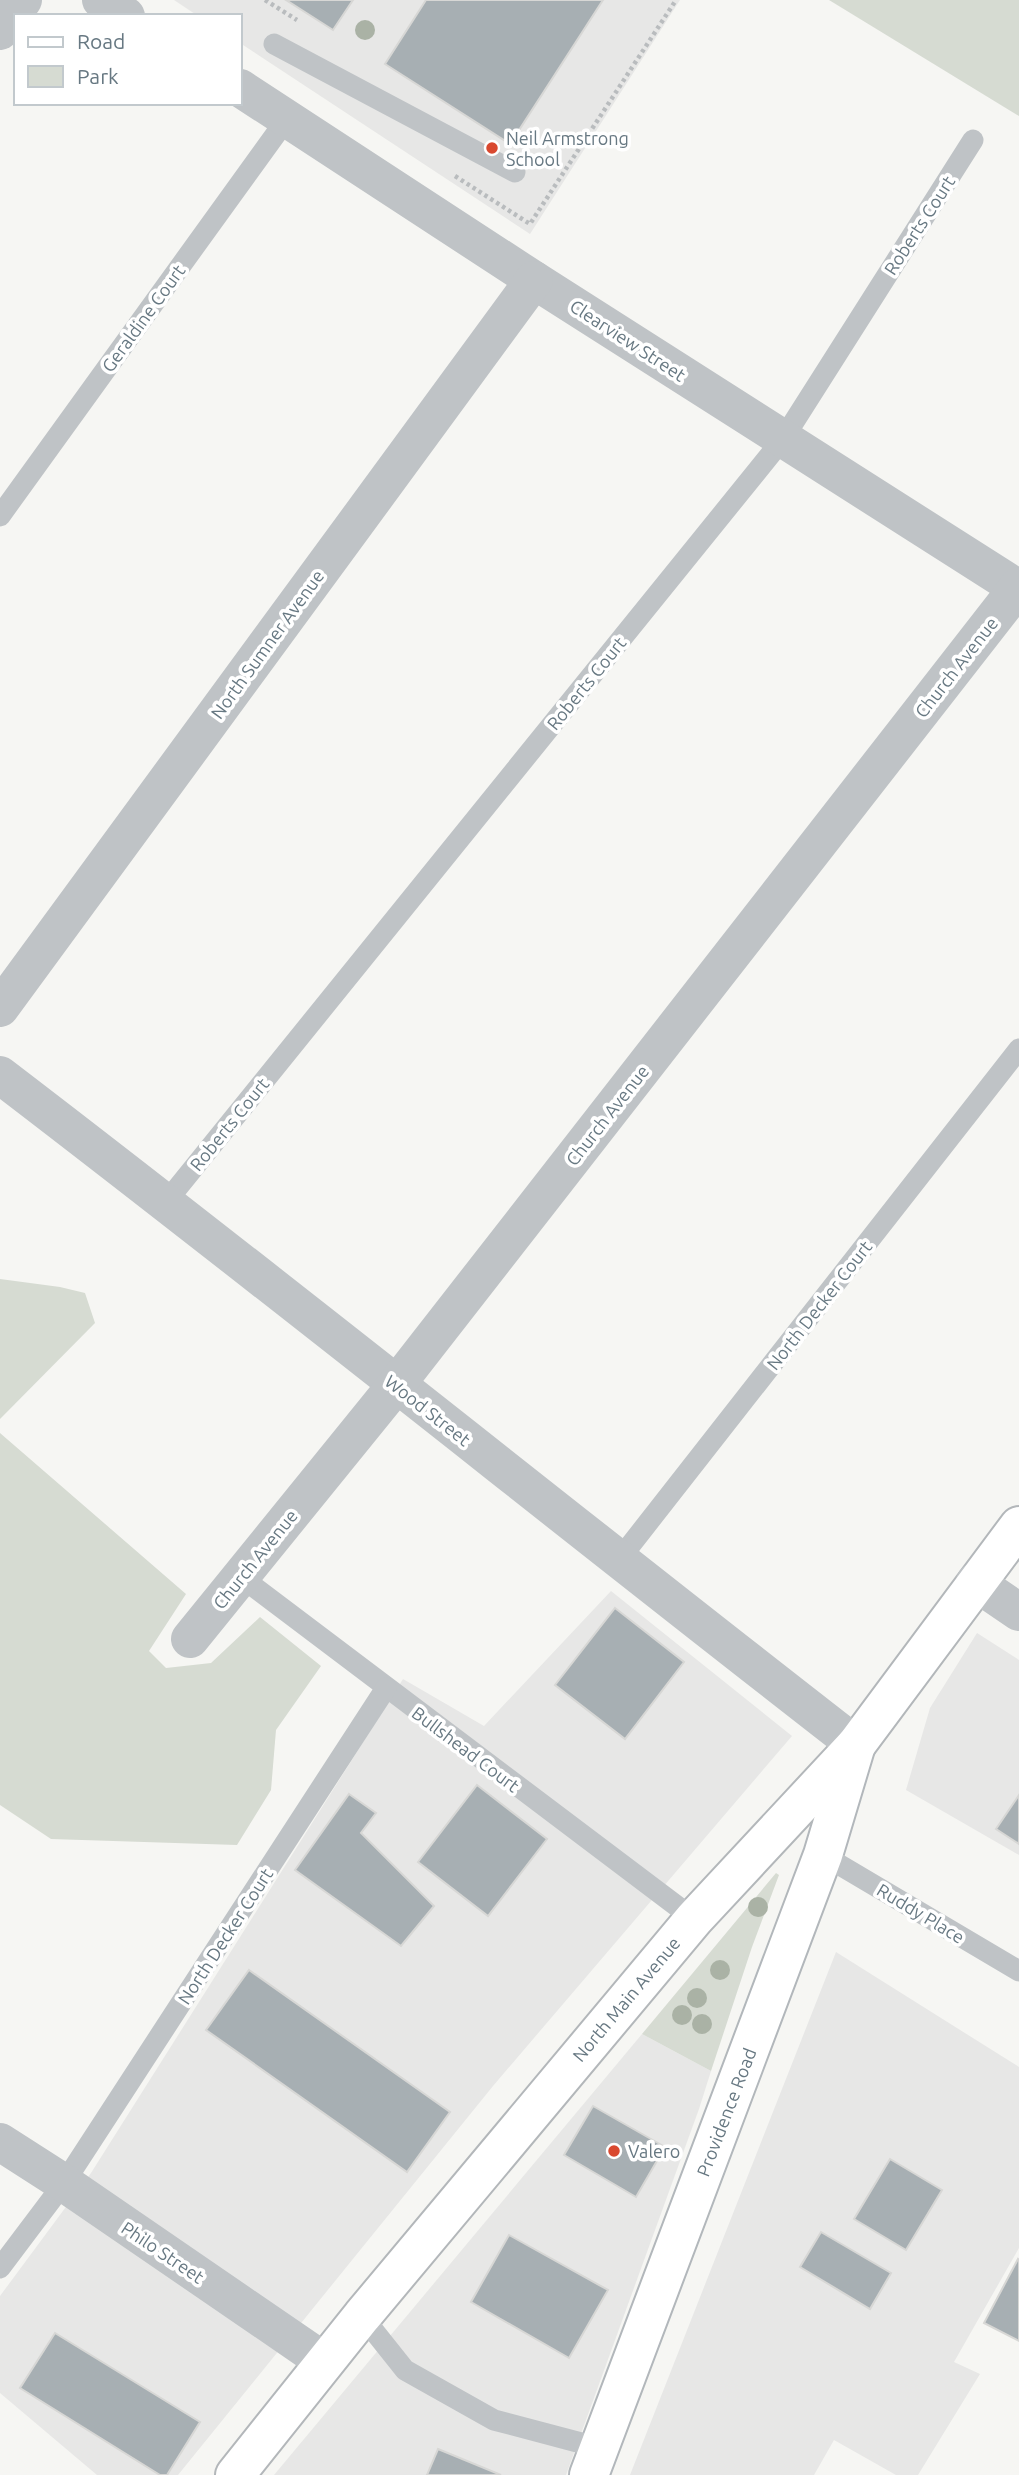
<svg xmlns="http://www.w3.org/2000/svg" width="1019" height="2475" font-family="Ubuntu,sans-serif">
<rect width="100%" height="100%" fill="#f6f6f3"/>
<g fill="#e7e7e6">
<polygon points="174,0 680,0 530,234 240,43 240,16 198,16"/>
<polygon points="611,1591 792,1736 493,2086 178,2475 97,2475 0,2393 0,2296 91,2173 403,1679 484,1726"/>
<polygon points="977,1633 1019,1660 1019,1855 906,1790 930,1708"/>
<polygon points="836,1952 1019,2067 1019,2248 954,2362 980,2374 918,2475 896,2475 834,2440 814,2475 630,2475"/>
<polygon points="642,2034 711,2071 699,2109 566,2475 274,2475"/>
</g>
<g fill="#d6dbd2">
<polygon points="829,0 1019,0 1019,116"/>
<polygon points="0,1279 60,1287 85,1293 95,1323 0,1419"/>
<polygon points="0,1433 186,1594 149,1651 166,1668 211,1663 260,1617 321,1666 276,1730 271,1790 237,1845 51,1839 0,1805"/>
<polygon points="776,1873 779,1875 752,1947 711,2071 642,2034"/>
</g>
<g fill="#a7afb3" stroke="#d7d7d5" stroke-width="2">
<polygon points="286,0 353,0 333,30"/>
<polygon points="426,0 603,0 510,144 385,64"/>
<polygon points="615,1608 684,1662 625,1739 555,1685"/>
<polygon points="477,1785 547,1839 488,1916 418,1862"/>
<polygon points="349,1794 376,1813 361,1833 434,1906 401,1946 295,1870"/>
<polygon points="1019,1795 1019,1844 996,1829"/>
<polygon points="249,1970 450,2112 407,2172 206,2030"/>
<polygon points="593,2106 665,2147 636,2197 564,2155"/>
<polygon points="890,2159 942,2190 906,2250 854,2219"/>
<polygon points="821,2232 891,2273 870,2309 800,2267"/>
<polygon points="509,2235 608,2290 569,2358 471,2302"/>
<polygon points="1018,2259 1019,2260 1019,2341 984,2323"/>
<polygon points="55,2333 200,2422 167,2475 160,2475 20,2388"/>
<polygon points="438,2449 501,2475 427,2475"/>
</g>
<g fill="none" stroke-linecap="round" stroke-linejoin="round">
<defs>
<polyline id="secondary" points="589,2475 823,1855 856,1745"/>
<polyline id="primary" points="235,2475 362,2316 694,1919 856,1745 1019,1526"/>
</defs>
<use href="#secondary" stroke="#b2b7bb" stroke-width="42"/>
<use href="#primary" stroke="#b3b7ba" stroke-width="42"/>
<g stroke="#b9bcbe" stroke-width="4.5" stroke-dasharray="3.5 3.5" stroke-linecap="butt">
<polyline points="265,0 297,20"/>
<polyline points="455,176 530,224 676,0"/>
</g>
<g stroke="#bfc3c6" stroke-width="21">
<polyline points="274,44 515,172"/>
<polyline points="0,516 286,120"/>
<polyline points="166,1202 783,439 973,140"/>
<polyline points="618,1561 1019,1049"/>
<polyline points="241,1577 694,1919"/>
<polyline points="823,1855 1019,1971"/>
<polyline points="0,2268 64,2183 386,1688"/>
<polyline points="362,2316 405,2370 494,2420 600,2448"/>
</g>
<g stroke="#bfc3c6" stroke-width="38">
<polyline points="101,0 126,16"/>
<polyline points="0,31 23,0"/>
<polyline points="240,88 534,280 1019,589"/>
<polyline points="0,1008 534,280"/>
<path d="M0 1075C288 1295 570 1523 856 1745"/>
<polyline points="975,1582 1019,1612"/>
<polyline points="190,1639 396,1385 1019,586"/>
<polyline points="0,2142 64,2183 325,2362"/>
</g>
<use href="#secondary" stroke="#fff" stroke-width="38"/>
<use href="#primary" stroke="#fff" stroke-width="38"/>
</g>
<g fill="#aab2a5">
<circle cx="365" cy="30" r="10"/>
<circle cx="758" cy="1907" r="10"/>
<circle cx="720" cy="1970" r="10"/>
<circle cx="697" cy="1998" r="10"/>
<circle cx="682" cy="2015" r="10"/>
<circle cx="702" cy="2024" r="10"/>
</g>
<g fill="#d94930" stroke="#fff" stroke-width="2.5">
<circle cx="492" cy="148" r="7"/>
<circle cx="614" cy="2151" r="7"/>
</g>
<g text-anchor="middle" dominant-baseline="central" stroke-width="7" stroke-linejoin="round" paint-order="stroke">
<g font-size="18" fill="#677882" stroke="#fff" text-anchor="start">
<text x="506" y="138">Neil Armstrong<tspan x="506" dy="21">School</tspan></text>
<text x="628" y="2151">Valero</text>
</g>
<g font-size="18" fill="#677882" stroke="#fff">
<text transform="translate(919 225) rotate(-57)">Roberts Court</text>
<text transform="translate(143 318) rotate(-54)">Geraldine Court</text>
<text transform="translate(628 340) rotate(33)">Clearview Street</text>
<text transform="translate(267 644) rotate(-54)">North Sumner Avenue</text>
<text transform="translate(956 667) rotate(-52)">Church Avenue</text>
<text transform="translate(586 683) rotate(-51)">Roberts Court</text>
<text transform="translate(607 1115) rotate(-52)">Church Avenue</text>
<text transform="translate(229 1124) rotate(-51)">Roberts Court</text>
<text transform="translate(819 1305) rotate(-52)">North Decker Court</text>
<text transform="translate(428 1410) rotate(38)">Wood Street</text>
<text transform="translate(255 1559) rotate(-51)">Church Avenue</text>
<text transform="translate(466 1749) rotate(37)">Bullshead Court</text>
<text transform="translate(921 1913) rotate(31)">Ruddy Place</text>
<text transform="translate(225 1936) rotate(-57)">North Decker Court</text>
<text transform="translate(626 1999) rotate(-50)">North Main Avenue</text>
<text transform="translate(726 2112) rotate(-69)">Providence Road</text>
<text transform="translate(163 2252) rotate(34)">Philo Street</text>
</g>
</g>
<rect x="14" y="14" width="228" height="91" fill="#ffffff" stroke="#c2c9cd" stroke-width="2"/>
<rect x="28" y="37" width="35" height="10" fill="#ffffff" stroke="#c2c9cd" stroke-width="2"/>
<text x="77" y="49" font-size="21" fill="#677882">Road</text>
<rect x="28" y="66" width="35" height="21" fill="#d6dbd2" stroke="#c2c9cd" stroke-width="2"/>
<text x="77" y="84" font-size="21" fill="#677882">Park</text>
</svg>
